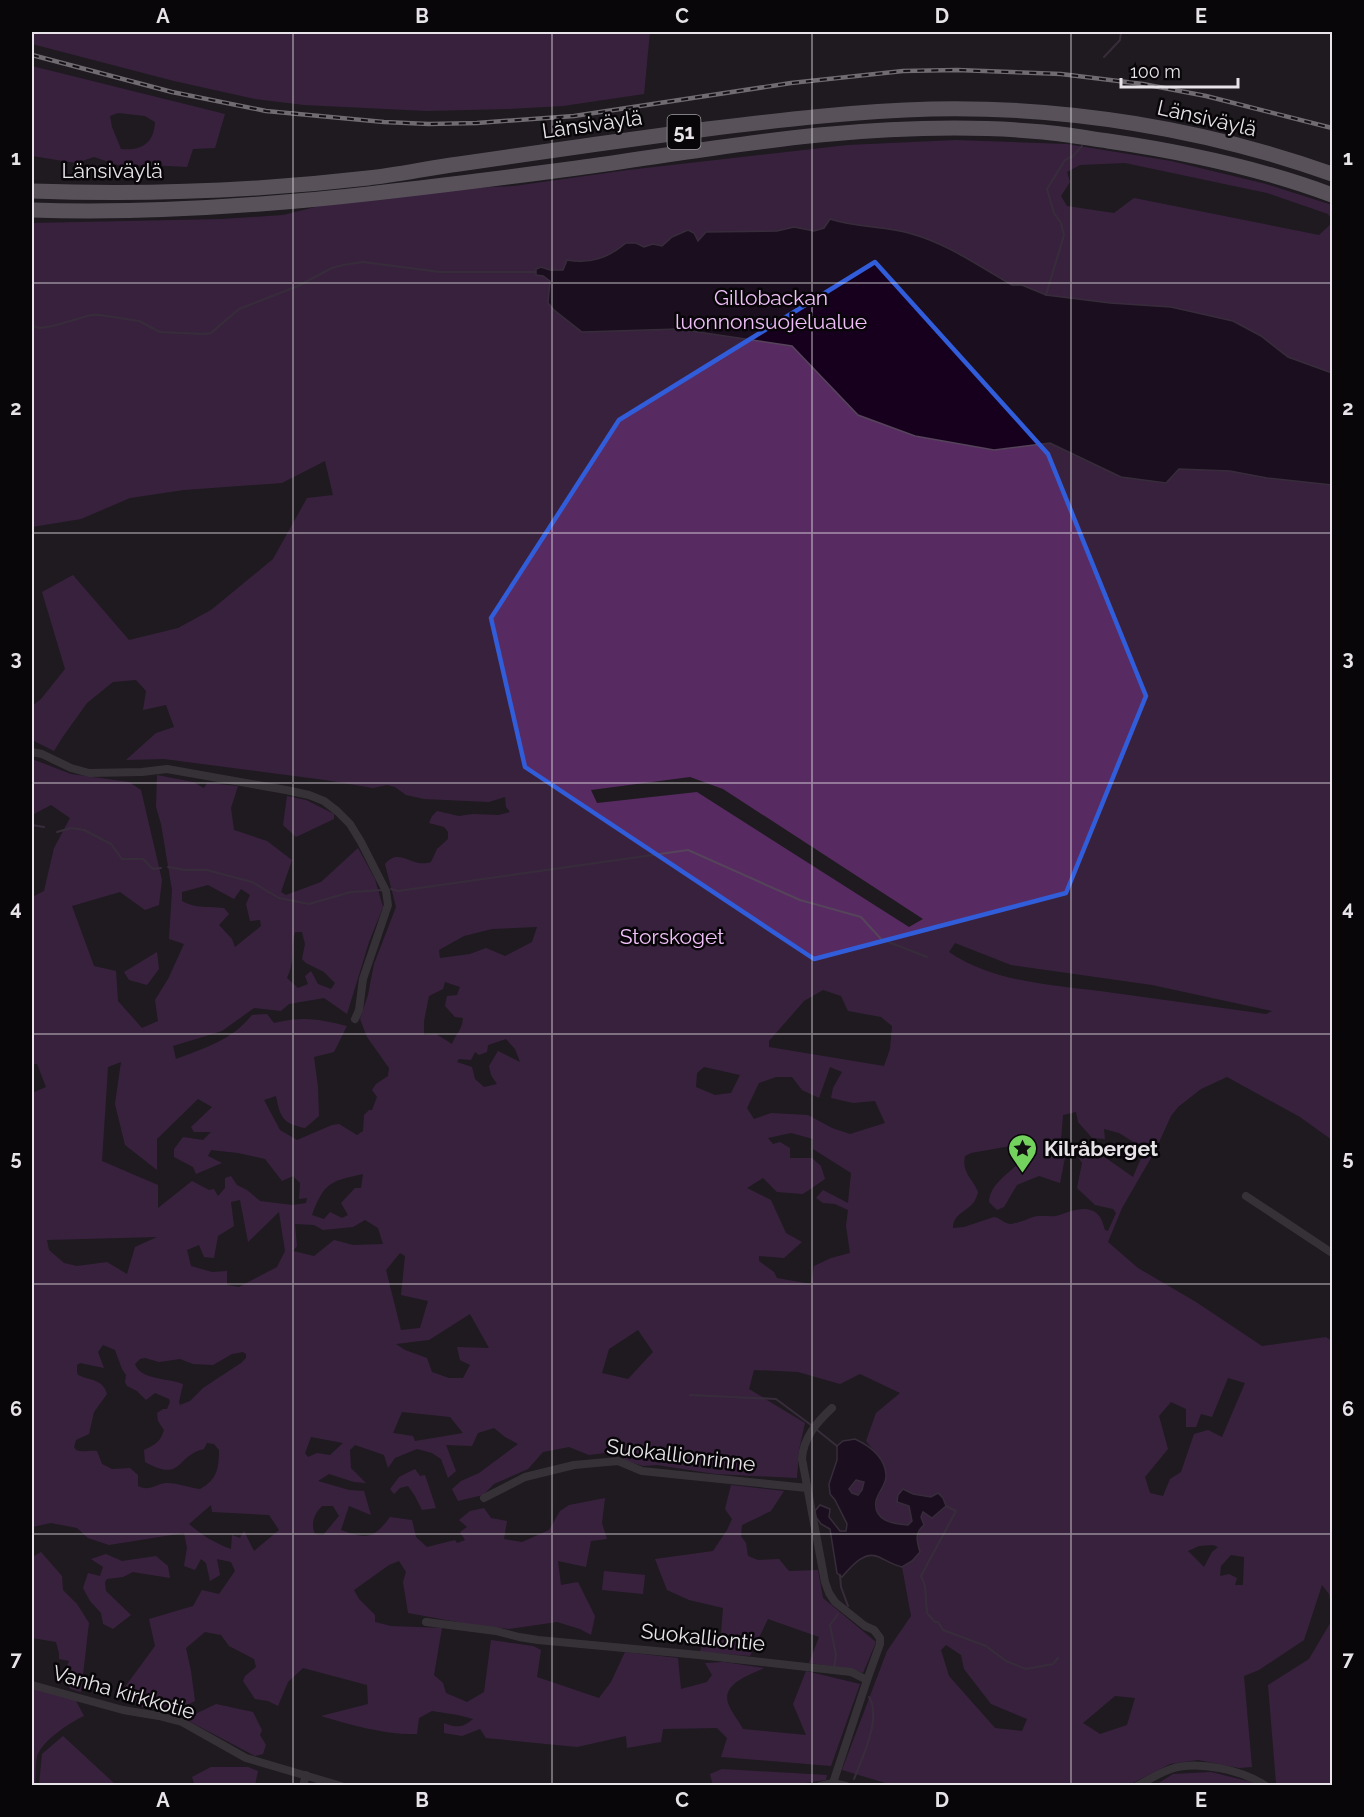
<svg xmlns="http://www.w3.org/2000/svg" width="1364" height="1817" font-family="Raleway,sans-serif">
<rect width="100%" height="100%" fill="#1f1a20"/>
<g fill="#572b61" fill-rule="evenodd">
<polygon points="32,32 650,32 644,94 563,106 506,109 427,111 304,105 255,99 174,81 32,44"/>
<path d="M32 66 225 114 215 148 193 149 187 167 150 165 121 166 94 157 76 163 32 156ZM118 113 145 116 155 122C154 143 142 151 121 149L112 127 110 116Z"/>
<path d="M956 140 1067 144 1171 161 1266 184 1332 205V220L1328 214 1267 193 1125 163 1080 165 1067 172 1070 182 1061 196 1067 206 1114 213 1134 198 1319 235 1332 223V1140L1300 1117 1227 1077 1201 1089 1178 1107 1171 1116 1155 1151 1122 1208 1108 1242 1138 1268 1196 1302 1262 1346 1326 1337 1332 1341V1612L1329 1594 1322 1585 1304 1640 1259 1670 1244 1676 1252 1767 1239 1768 1198 1760 1170 1764 1127 1786 892 1785 842 1770 887 1651 911 1616 902 1567 912 1561 920 1529 921 1517 931 1497 913 1494 903 1489 912 1514V1521L908 1525C893 1524 872 1521 877 1500 878 1497 880 1494 881 1491 884 1483 882 1471 883 1462L866 1441 876 1413 900 1393 860 1374 840 1384 798 1372 754 1370 749 1389 805 1423 799 1450 797 1478 715 1474 657 1465 643 1466 623 1460 626 1451 617 1444 613 1452 589 1455 569 1447 543 1452 528 1469 494 1484 483 1495 458 1501 452 1489 461 1481 479 1473 518 1444 505 1437 494 1428 478 1433 472 1446 446 1445 456 1471 448 1478 441 1459 432 1453 417 1449 395 1458 388 1468 384 1455 355 1445 350 1450 351 1468 366 1483 354 1482 329 1474 318 1481 349 1490 364 1491 371 1515 349 1506 341 1530C366 1539 373 1540 390 1517L412 1520 416 1537 427 1547 455 1540 457 1543 465 1540 460 1532 467 1527 459 1520 470 1511 484 1508 491 1518 507 1521 504 1539 522 1542 549 1530 560 1511 569 1505 605 1498 602 1523 607 1539 591 1541 586 1567 558 1561 561 1585 578 1582 595 1616 591 1635 580 1629 557 1622 509 1629 468 1624 408 1613 403 1582 406 1572 399 1561 389 1565 354 1590 359 1599 375 1615V1622L391 1626 442 1628 434 1675 443 1683 446 1693 467 1702 484 1692 491 1640 533 1646 541 1650 537 1677 599 1698 611 1682 625 1652 678 1658 681 1689 707 1682 712 1675 705 1663 724 1662 764 1668C750 1675 722 1683 728 1703 731 1712 739 1721 743 1729L806 1735 793 1704 806 1671 860 1684 831 1766 721 1757 727 1738 717 1728 663 1729 661 1742 627 1748 626 1736 577 1747 486 1738 480 1729 462 1736 444 1733V1723C456 1728 463 1728 473 1719L458 1715 432 1711 419 1718 417 1734C385 1735 351 1725 321 1716L368 1704 367 1685 303 1668 288 1682 278 1706 268 1701 255 1699 243 1681 245 1676 256 1667 254 1659 229 1646 221 1635 205 1632 186 1648 191 1671 195 1701 175 1711 142 1707 119 1695 155 1646 149 1619 193 1606 202 1590 219 1594 235 1571 231 1562 217 1559 220 1575 210 1581 206 1563 201 1559 195 1570 184 1566 187 1548 184 1533 109 1545 88 1538 77 1528 51 1523 32 1527V1093L46 1087 37 1064H32V897L44 891 54 848 70 818 51 805 32 815V759L71 774 129 782 141 790 162 880 159 905 145 910 120 892 72 906 94 966 116 971 118 1001 142 1028 158 1021 155 1000 168 979 184 944 169 939 172 890 161 824 156 807 157 775 193 782 204 788 207 783 238 786 231 808 234 830 267 841 292 860 281 892 286 895 321 882 358 848 375 879 383 907 369 942 347 1014 324 998 289 1004 281 1011 254 1008 222 1031 173 1046 176 1059C205 1048 232 1040 252 1015L267 1014 274 1023C303 1016 318 1019 347 1026L334 1052 314 1057 318 1087 319 1116 305 1128C283 1124 280 1117 276 1096L264 1100 280 1130 297 1140 332 1125 339 1124 357 1135 363 1131 364 1115 369 1110H372L377 1097 372 1090 376 1084 388 1076 389 1068 367 1037 360 1019 368 995 374 964 396 907 385 864C400 846 412 869 431 862L437 849 448 839V832L444 827 429 823 432 816 437 811 459 816 473 814 499 815 510 812 506 807 505 797 489 802 424 799 406 795 395 787 387 785 373 788 325 780 164 759 126 760 156 733 174 727 166 705 143 710 146 691 136 680 113 682 87 703 62 738 54 751 32 740V706L41 699 65 669 42 592 73 575 129 640 178 628 211 610 273 559 307 498 333 495 325 461 282 483 184 490 130 498 81 519 32 527V223L222 219 283 215 376 192 514 186 628 170 848 145ZM690 777 723 789 923 919 909 927 697 792 597 803 591 790ZM208 885 234 899 241 889 250 895 246 904 250 921 260 920 261 926 235 947 232 939 219 925 229 914 224 908C207 906 197 909 182 901V892ZM537 927 532 942 505 956 486 948 470 954 440 958 439 950 464 936 492 929ZM295 932H302L305 944 302 959 306 963 324 972 335 983 331 989 318 984 311 971 305 976 308 984 298 988 287 978C296 959 290 950 295 932ZM955 943 1011 965 1152 985 1272 1011 1266 1014C1213 1007 1160 999 1107 992 1055 985 994 983 949 952ZM445 982 460 987 457 995 447 996 445 1006 455 1017 463 1018C462 1031 456 1033 452 1044L436 1034 424 1035V1021L429 996 443 989ZM823 990 841 996 848 1011 881 1017 892 1026 890 1049 884 1066 769 1047V1041L804 1001ZM506 1039 515 1049 520 1062 498 1051 489 1066 491 1075 497 1084 484 1087 475 1079 472 1067 457 1062 459 1059 471 1060 475 1052 479 1055 487 1052 488 1045ZM121 1062 115 1104 125 1145 157 1170V1139L198 1099 212 1107 191 1127 194 1132H211L203 1140 183 1137 174 1149V1157L193 1167 196 1174 222 1163 208 1156 211 1150 238 1153 265 1159 282 1181 293 1176 300 1183 299 1199 307 1198 306 1203 293 1205 260 1201 247 1190 237 1185 231 1176 225 1178V1188L218 1196 214 1189 209 1190 192 1181 158 1208V1185L102 1161 108 1067ZM704 1067 740 1075 731 1093 715 1095 696 1087 697 1073ZM830 1067 842 1072 833 1088 831 1098 853 1103 875 1101 885 1123 850 1134 832 1128 808 1115 771 1113 754 1119 747 1108 759 1083 776 1077H792L802 1090 819 1098ZM1076 1112 1078 1122 1092 1138 1105 1139 1104 1129 1119 1133 1145 1149 1133 1177 1086 1144 1084 1151 1076 1154 1082 1163 1077 1188 1095 1205 1113 1209 1116 1213 1108 1231 1105 1230C1104 1227 1102 1220 1100 1217 1089 1202 1070 1212 1056 1216 1049 1217 1040 1215 1033 1217 1025 1220 1019 1223 1011 1224 1004 1224 1001 1218 994 1217L964 1227 953 1228C953 1214 966 1212 974 1202 976 1199 977 1195 978 1192 973 1179 961 1172 965 1156L971 1153 1016 1145 1019 1146 1024 1157C1013 1172 990 1182 989 1202L997 1210 1004 1207 1017 1185 1039 1176 1060 1183 1068 1143 1061 1140 1063 1115ZM791 1133 813 1139V1149L851 1173 848 1203 823 1190 816 1198 823 1203 835 1204 848 1210 846 1226 850 1253 831 1258 814 1266 811 1284 777 1278 774 1272 759 1261V1256L784 1258 802 1242 786 1233 771 1200 747 1188 763 1178 777 1192 803 1194 825 1179 821 1166 812 1158H790V1148L780 1142 773 1144 768 1138ZM363 1174 361 1188H355L341 1203 348 1215 342 1218 330 1212 324 1219 312 1215C324 1182 331 1181 363 1174ZM240 1200 248 1242 279 1212 285 1251 277 1267 239 1287 227 1285V1271L212 1272 191 1266 187 1250 199 1245 204 1257 214 1258 218 1236 234 1226 231 1202ZM365 1220 378 1228 383 1244 353 1245 334 1240 314 1256 293 1251 297 1246 295 1224 314 1225 323 1230 353 1227ZM157 1237 135 1247 127 1274 107 1262 77 1266 64 1263 49 1250 47 1240ZM400 1253 405 1256 401 1295 428 1301 420 1328 401 1330 386 1270ZM470 1314 489 1348 457 1347 460 1360 470 1365 463 1378H449L432 1372 427 1358 405 1350 396 1344 429 1340ZM638 1330 653 1352 628 1379 602 1373 609 1349ZM103 1345 115 1350 122 1369 126 1375 125 1382 127 1386 137 1391 146 1400 155 1393 169 1399 170 1402 167 1409H163L157 1413 158 1421 164 1430C161 1442 154 1445 144 1450L145 1462C183 1483 175 1456 204 1449L207 1443 214 1444 219 1450C219 1468 217 1480 200 1489 191 1488 174 1482 166 1483 155 1484 150 1492 138 1486V1475L130 1468 112 1469 102 1464 97 1451C89 1450 84 1453 76 1450L74 1447 76 1440 89 1434 94 1412 107 1394C103 1379 91 1381 78 1375L77 1372V1365L80 1363 104 1368 98 1352ZM243 1352 246 1354V1358L241 1363 203 1388 190 1401 180 1405 179 1402 183 1384C168 1378 140 1380 135 1364L140 1359 145 1358 159 1362 180 1359 193 1364 213 1365 232 1354ZM1228 1378 1245 1383 1222 1437 1208 1430 1194 1434 1181 1472 1170 1479 1163 1496 1150 1493 1145 1477 1168 1449 1159 1416 1171 1402 1186 1409V1427H1196L1201 1414 1212 1417ZM402 1412 450 1417 463 1433 415 1441 413 1436 393 1433ZM311 1437 343 1443 330 1455 317 1453 308 1457 305 1453ZM211 1505 212 1512 269 1515 279 1530 254 1551 244 1531 240 1538 232 1535 231 1549C214 1543 202 1535 189 1524ZM322 1506H333L339 1516 323 1535 315 1534C310 1523 315 1513 322 1506ZM1213 1545 1218 1547 1212 1552 1204 1567 1188 1551 1199 1546ZM1231 1555 1244 1557 1243 1585H1235L1237 1578 1229 1574 1220 1576 1221 1566ZM946 1645 961 1655 964 1669 991 1704 1027 1719 1022 1731 995 1728 949 1676 941 1650ZM1115 1696 1135 1698 1127 1725 1100 1734 1083 1723Z"/>
<polygon points="287,796 306,800 334,814 334,819 296,837 283,825"/>
<polygon points="157,952 159,969 147,985 129,980 124,972"/>
<polygon points="415,1469 420,1476 425,1475 436,1508 422,1510 415,1496 408,1486 400,1488 394,1494 390,1489 399,1477"/>
<polygon points="856,1480 864,1482 862,1490 857,1495 852,1493 849,1489"/>
<polygon points="731,1485 784,1491 771,1511 742,1525 741,1536 746,1543 748,1556 758,1560 779,1559 789,1571 818,1570 823,1598 876,1642 863,1673 851,1669 809,1663 819,1637 768,1619 750,1656 700,1652 703,1639 721,1634 723,1608 689,1600 667,1590 655,1559 713,1551 727,1530 732,1519 725,1509"/>
<polygon points="41,1552 62,1576 63,1590 77,1604 89,1623 81,1692 71,1689 61,1679 69,1661 59,1659 59,1653 56,1642 32,1638 32,1557"/>
<polygon points="106,1554 122,1561 156,1556 168,1566 170,1578 133,1572 123,1577 107,1579 105,1582 106,1591 131,1615 113,1629 103,1624 101,1613 90,1601 83,1588 88,1573 100,1576 103,1567 91,1559"/>
<polygon points="604,1571 645,1575 643,1594 602,1590"/>
<polygon points="1332,1620 1332,1785 1285,1786 1276,1783 1268,1685 1309,1659"/>
<path d="M32 1688 75 1699 84 1716C70 1722 42 1741 37 1756 35 1765 36 1776 35 1785L32 1786Z"/>
<polygon points="216,1704 253,1712 262,1730 260,1735 266,1745 263,1754 255,1756 185,1719"/>
<polygon points="63,1736 116,1785 39,1785 42,1754"/>
<polygon points="211,1767 248,1767 258,1771 255,1785 191,1785 194,1783 192,1777"/>
<polygon points="722,1769 827,1775 826,1780 791,1785 713,1786 710,1774"/>
<polygon points="1211,1772 1251,1782 1256,1785 1154,1786 1173,1774"/>
</g>
<g fill="#17001d" stroke="#55445a" stroke-width="1.5" fill-rule="evenodd">
<path d="M830 219C857 228 885 226 912 234 948 244 980 267 1012 285H1022L1046 295 1110 303 1171 307 1233 321 1261 336 1288 357 1332 373V485L1267 478 1230 471 1179 469 1166 483 1121 477 1050 443 994 450 915 436 858 415 792 346 678 329 582 332 554 310 548 303 550 281 543 276 536 275V269L541 267 550 270H563L567 260C591 264 608 258 626 243H636L644 247 653 244 662 246 672 237 688 230 694 233 698 241 706 232 777 231 794 227 814 231 824 228Z"/>
<path d="M855 1439C870 1446 885 1457 886 1475 887 1484 878 1492 876 1501 873 1521 893 1524 908 1525L912 1521 909 1506 897 1502 898 1495 903 1489 913 1494 931 1497 938 1493 943 1498 946 1506 932 1518 923 1512 921 1517 924 1525C914 1533 917 1542 920 1552L912 1561 902 1567C893 1565 887 1561 879 1557 864 1550 851 1567 842 1577L837 1573 830 1529 821 1524 813 1513 820 1505 830 1509 829 1517 840 1531H846L847 1524 835 1500 830 1494 829 1484 837 1460V1446L843 1441ZM856 1480 864 1482 862 1490 858 1495 852 1493 849 1489Z"/>
</g>
<g fill="none" stroke-linecap="round" stroke-linejoin="round">
<g stroke="#55445a" stroke-width="2">
<polyline points="1104,57 1120,40 1121,32"/>
<polyline points="1046,295 1064,235 1061,223 1054,213 1047,189 1065,160 1073,156 1082,146"/>
<polyline points="32,326 40,328 53,326 91,315 100,315 139,321 160,332 204,334 211,333 239,309 298,286 332,268 343,265 363,262 440,272 535,272"/>
<polyline points="32,825 44,827"/>
<polyline points="57,832 71,828 84,830 111,844 122,859 143,859 153,869 161,868"/>
<polyline points="168,867 185,870 207,870 252,882 279,898 309,904 351,892 383,890"/>
<polyline points="391,889 398,891 688,850 800,900 861,917 881,939 927,957"/>
<polyline points="690,1395 776,1399 811,1425"/>
<polyline points="817,1430 837,1446"/>
<polyline points="946,1506 956,1511 921,1576 925,1586 927,1613 935,1622 938,1622 943,1630 986,1646 1006,1661 1026,1669 1053,1664 1058,1658"/>
<polyline points="840,1575 841,1587 848,1606"/>
<polyline points="834,1668 836,1655 830,1625 838,1614"/>
<path d="M854 1779C862 1759 882 1717 869 1697"/>
</g>
<g stroke="#524f52" stroke-width="8">
<polyline points="32,752 42,754 71,768 89,773 142,772 167,769 286,790 309,795 324,801 337,811 350,824 361,842 386,891 388,905 363,979 359,1010 355,1019"/>
<polyline points="1246,1196 1332,1253"/>
<path d="M832 1408C817 1422 803 1438 802 1459L825 1582 829 1593 835 1602 865 1626 874 1630 880 1638V1644L867 1680"/>
<polyline points="484,1498 525,1477 574,1465 618,1461 642,1471 807,1488"/>
<polyline points="426,1622 496,1631 519,1637 538,1640 699,1655 851,1672 867,1680 833,1783"/>
<polyline points="32,1685 123,1710 159,1716 182,1722 246,1758 341,1786"/>
<polyline points="303,1786 306,1775"/>
<polyline points="820,1786 833,1783 846,1786"/>
<path d="M1137 1786C1148 1780 1159 1773 1171 1769 1198 1760 1242 1770 1266 1786"/>
</g>
<g stroke="#9d969f" stroke-width="15">
<path d="M32 191C143 195 256 191 368 178 398 175 428 168 459 164 542 152 624 140 707 129 781 120 856 111 931 109 1065 106 1206 129 1332 174"/>
<path d="M32 210C215 216 396 192 577 168 657 157 738 143 819 135 893 128 969 125 1043 132 1065 134 1087 138 1108 141 1184 152 1260 168 1332 195"/>
</g>
<defs>
<polyline id="rail" points="32,55 172,92 266,111 384,122 429,124 477,123 574,116 791,83 903,71 957,70 1061,74 1143,84 1206,96 1332,128"/>
</defs>
<use href="#rail" stroke="#d2ced3" stroke-width="4.5"/>
<use href="#rail" stroke="#080608" stroke-width="2" stroke-dasharray="7" stroke-linecap="butt"/>
</g>
<path d="M0 0H1364V1817H0ZM875 262 1048 454 1146 696 1066 893 814 959 525 767 491 618 619 420Z" fill="#1f1a20" fill-opacity=".55" fill-rule="evenodd"/>
<path fill="none" stroke="#315dda" stroke-width="4.5" stroke-linejoin="round" d="M875 262 1048 454 1146 696 1066 893 814 959 525 767 491 618 619 420Z"/>
<path fill="none" stroke="#e7e3e8" stroke-width="1.5" stroke-opacity="0.55" d="M293 32V1786M552 32V1786M812 32V1786M1071 32V1786M32 283H1332M32 533H1332M32 783H1332M32 1034H1332M32 1284H1332M32 1534H1332"/>
<defs>
<symbol id="sight-pin" viewBox="-11 -11 22 30"><path d="M0 17L-7.5 6A9.5 9.5 0 1 1 7.5 6Z" fill="#72d25d" stroke="#080608"/><path d="M0-6L1.8-2.2L6-1.7L2.9 1.2L3.7 5.4L0 3.3L-3.7 5.4L-2.9 1.2L-6-1.7L-1.8-2.2Z" fill="#111"/></symbol>
</defs>
<g fill-rule="evenodd">
<use href="#sight-pin" x="1006" y="1132" width="33" height="45"/>
</g>
<g text-anchor="middle" dominant-baseline="central" stroke-width="5" stroke-linejoin="round" paint-order="stroke">
<rect fill="#080608" stroke="#a4a1a5" stroke-width="1.5" x="667.5" y="115" width="33" height="34" rx="4.5"/>
<g font-size="20" font-weight="bold" fill="#e7e3e8">
<text x="684" y="132">51</text>
</g>
<g font-size="21" fill="#e7e3e8" stroke="#080608">
<text transform="translate(1207 118) rotate(13)">Länsiväylä</text>
<text transform="translate(592 124) rotate(-8)">Länsiväylä</text>
<text x="112" y="170">Länsiväylä</text>
<text transform="translate(681 1455) rotate(7)">Suokallionrinne</text>
<text transform="translate(703 1637) rotate(6)">Suokalliontie</text>
<text transform="translate(124 1692) rotate(16)">Vanha kirkkotie</text>
</g>
<g font-size="21" fill="#f1c0fb" stroke="#080608">
<text x="771" y="297">Gillobackan<tspan x="771" dy="24">luonnonsuojelualue</tspan></text>
<text x="672" y="936">Storskoget</text>
</g>
<g font-size="21" font-weight="bold" fill="#e7e3e8" stroke="#080608" text-anchor="start">
<text x="1044" y="1148">Kilråberget</text>
</g>
</g>
<rect width="1364" height="1817" fill="none" stroke="#080608" stroke-width="66"/>
<path d="M1121 78v9h117v-9" fill="none" stroke="#e7e3e8" stroke-width="3"/>
<text x="1130" y="78" font-size="18" fill="#e7e3e8" stroke="#080608" stroke-width="4.5" paint-order="stroke">100 m</text>
<rect x="33" y="33" width="1298" height="1751" fill="none" stroke="#e7e3e8" stroke-width="2"/>
<g font-size="20" text-anchor="middle" font-weight="bold" fill="#e7e3e8">
<text x="163" y="23">A</text>
<text x="422" y="23">B</text>
<text x="682" y="23">C</text>
<text x="942" y="23">D</text>
<text x="1201" y="23">E</text>
<text x="16" y="165">1</text>
<text x="1348" y="165">1</text>
<text x="16" y="415">2</text>
<text x="1348" y="415">2</text>
<text x="16" y="665">3</text>
<text x="1348" y="665">3</text>
<text x="16" y="915">4</text>
<text x="1348" y="915">4</text>
<text x="16" y="1165">5</text>
<text x="1348" y="1165">5</text>
<text x="16" y="1416">6</text>
<text x="1348" y="1416">6</text>
<text x="16" y="1666">7</text>
<text x="1348" y="1666">7</text>
<text x="163" y="1807">A</text>
<text x="422" y="1807">B</text>
<text x="682" y="1807">C</text>
<text x="942" y="1807">D</text>
<text x="1201" y="1807">E</text>
</g>
</svg>
